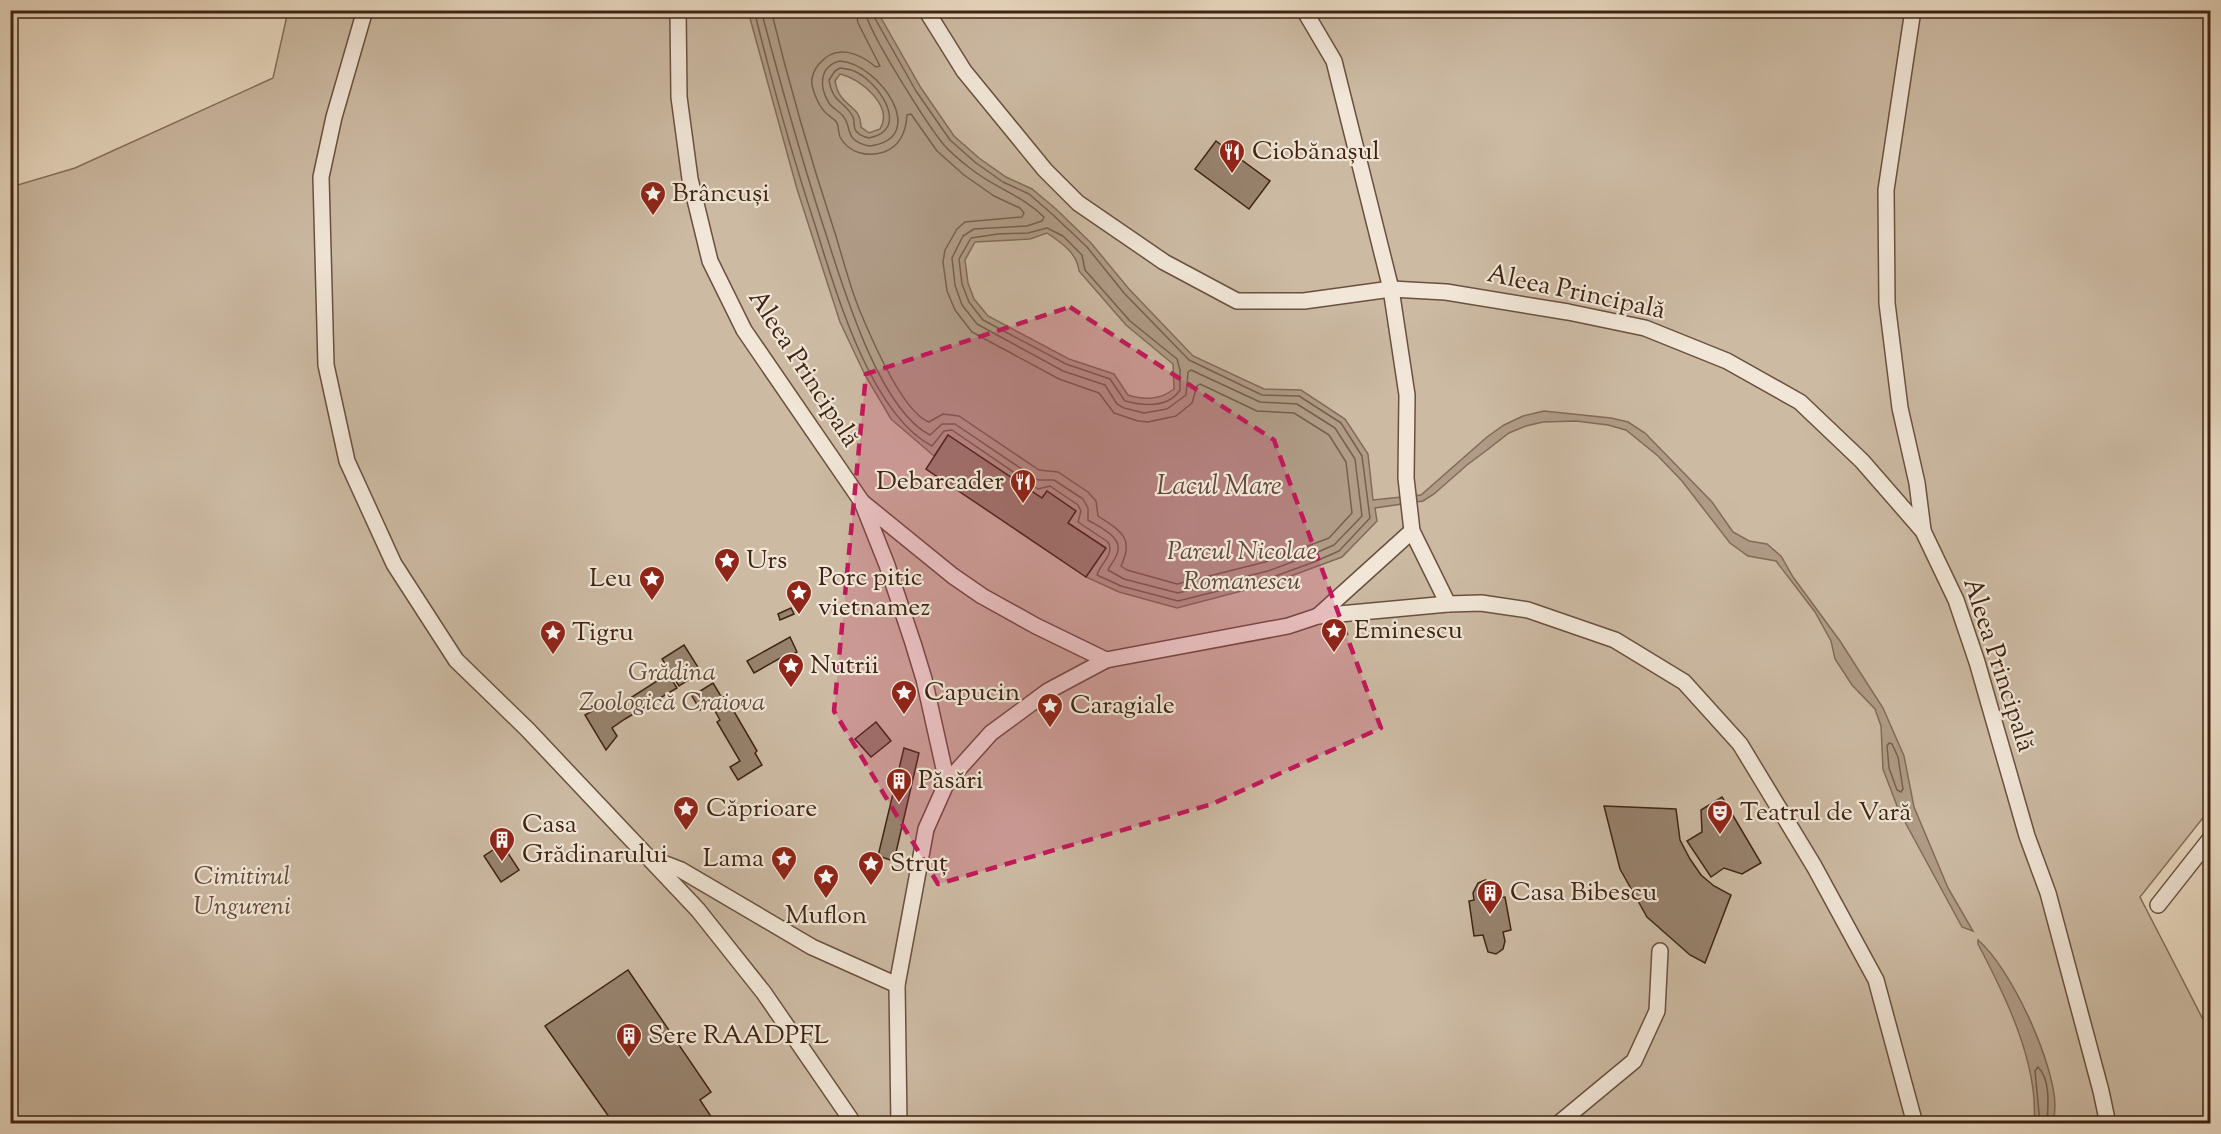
<svg xmlns="http://www.w3.org/2000/svg" width="2221" height="1134" font-family="'Sorts Mill Goudy',serif">
<rect width="100%" height="100%" fill="#e9d9c1"/>
<filter id="stains"><feTurbulence type="fractalNoise" baseFrequency=".00333" numOctaves="4"/><feColorMatrix values="0 0 0 0 .2 0 0 0 0 .09 0 0 0 0 .02 0 0 0 .5 -.17"/></filter>
<radialGradient id="worn" r=".72"><stop offset=".6" stop-color="#630" stop-opacity="0"/><stop offset="1" stop-color="#630" stop-opacity=".3"/></radialGradient>
<polygon fill="#ccbaa3" stroke="#866f5b" stroke-width="1.5" points="288,11 2210,11 2210,809 2140,897 2210,1033 2210,1123 11,1124 11,187 75,168 273,78"/>
<g fill="#af9b86" stroke="#826b58" stroke-width="1.5" fill-rule="evenodd">
<path d="M748 11H877L921 88 954 136 979 158 1006 177 1032 189 1056 209 1091 243 1129 289 1193 356 1264 389 1301 390 1345 419 1368 454 1373 500 1421 495 1487 437 1504 425 1523 416 1544 411 1611 418 1628 422 1645 433 1712 502 1733 532 1749 541 1767 544 1781 556 1793 577 1840 641 1883 708 1904 756 1914 807 1948 888 1973 931 1962 927 1899 811 1883 769 1881 726 1875 709 1852 685 1835 659 1831 641 1815 612 1776 561 1748 556 1730 543 1682 481 1658 456 1626 430 1608 425 1576 421 1543 422 1526 426 1509 433 1487 450 1467 465 1434 494 1423 501 1375 508 1377 521 1342 557 1272 583 1177 608 1119 592 1086 577 1105 548 1068 523 1047 491 1042 498 948 435 934 456 891 419 865 375 840 322 797 189ZM840 74C861 79 894 106 880 129L869 133 861 127C860 107 849 109 840 95 838 92 836 86 835 81ZM1047 233C1062 243 1077 253 1079 271L1126 325 1173 364 1174 389C1160 400 1145 400 1128 395L1114 374 1069 359 988 316 974 299 968 283 965 260 975 242 1030 239Z"/>
<path d="M1978 940C2011 968 2054 1062 2055 1105 2055 1111 2054 1118 2053 1123H2034C2039 1064 2005 995 1978 944Z"/>
</g>
<g fill="none" stroke-linecap="round" stroke-linejoin="round">
<g stroke="#77604c" stroke-width="1.5">
<path d="M754 10C772 83 792 155 815 225 835 289 870 414 932 446L944 431 952 430 1038 489 1050 486 1078 505 1081 511 1078 522 1108 542C1115 554 1100 564 1097 575L1121 586 1178 601 1270 578 1314 562 1339 551 1370 518 1362 456 1341 423 1299 396 1262 395 1189 360 1124 293 1087 247 1052 214 1029 194 1003 182 976 163 950 140 916 91 873 15 872 10"/>
<path d="M761 10C780 82 800 154 823 225 841 280 877 408 930 435L942 424H955L1038 480H1054L1083 499 1088 508V520C1099 527 1124 537 1117 554 1115 560 1110 565 1108 570L1124 579 1178 593 1268 571 1311 555 1334 545 1362 516 1355 459 1335 428 1297 404 1260 402 1191 370 1188 372 1186 395 1167 409 1144 413 1124 408 1117 404 1105 385 1063 371 977 324 962 305 955 285 952 258 963 236 974 229 1027 226 1042 221 1044 217C1023 196 995 188 971 169 962 162 951 153 944 145 929 127 866 29 865 10"/>
<path d="M771 10C789 84 810 157 834 230 843 258 850 289 862 316 873 342 904 413 929 422L943 414 959 416 1039 470 1058 472 1088 492 1096 501 1098 516C1120 531 1135 537 1121 566L1127 570 1177 584 1265 562 1329 538 1352 513 1346 462 1329 435 1294 413 1257 411 1200 384 1197 386 1192 403 1176 416 1148 422 1138 421 1114 413 1099 393 1059 379 972 332 955 310 947 291 943 262 945 250 957 229 965 222 1022 217 1024 213 1020 208 994 196 964 175 937 151 911 114 907 115C906 131 901 146 884 152 868 157 849 154 840 137 838 132 839 127 837 123 835 119 830 117 827 114 820 108 814 95 812 85 811 77 814 70 819 64 836 43 859 53 876 67L880 66 858 23 856 10"/>
<path d="M840 61C880 64 931 139 869 146 843 140 853 128 843 116 839 111 832 108 829 103 819 87 819 66 840 61Z"/>
<path d="M840 68C845 69 850 69 854 71 878 81 912 130 869 138 865 137 859 135 856 131 853 127 855 121 853 117 845 101 833 104 829 80L835 71Z"/>
<path d="M1047 228 1063 236 1082 255 1085 270 1130 321 1177 359 1180 370V390C1168 408 1144 406 1125 401L1110 379 1066 364 983 320 969 302 962 284 959 259 971 238 998 234 1028 233Z"/>
<polygon points="1889,743 1892,744 1898,757 1903,789 1901,792 1897,790 1889,768 1887,746"/>
<path d="M2040 1124 2035 1071 2038 1067C2051 1080 2048 1107 2047 1124"/>
</g>
</g>
<g fill="#97826d" stroke="#3f2413" stroke-width="1.5">
<polygon points="1216,141 1270,181 1249,209 1195,169"/>
<polygon points="948,435 1042,498 1047,491 1076,511 1068,523 1106,548 1086,577 926,469"/>
<polygon points="791,608 794,614 780,620 778,614"/>
<polygon points="790,637 797,652 783,660 782,657 754,673 747,661"/>
<polygon points="684,645 701,672 679,686 662,659"/>
<polygon points="668,674 677,688 625,719 612,728 617,736 606,750 585,715 604,704 610,711"/>
<polygon points="713,683 722,698 725,696 757,751 755,753 762,765 738,780 730,767 740,761 717,722 720,720 711,704 700,710 692,696"/>
<polygon points="876,722 891,741 871,757 855,739"/>
<polygon points="904,748 919,753 894,861 878,856"/>
<polygon points="1722,797 1761,863 1742,874 1724,868 1711,877 1687,841 1702,832 1701,810"/>
<polygon points="1604,806 1676,809 1680,840 1690,859 1701,875 1714,886 1731,895 1705,963 1690,955 1647,917 1620,869"/>
<polygon points="502,844 519,870 501,882 484,856"/>
<polygon points="1485,880 1491,882 1497,889 1499,898 1505,897 1511,930 1503,932 1505,941 1503,949 1496,954 1488,952 1483,935 1474,936 1469,901 1474,900 1473,893 1478,883"/>
<polygon points="628,970 711,1092 700,1100 716,1124 614,1124 545,1026"/>
</g>
<g fill="none" stroke-linecap="round" stroke-linejoin="round">
<defs>
<g id="street">
<polyline points="365,10 334,117 321,177 326,365 347,461 394,564 456,660 528,730 698,910 764,993 854,1124"/>
<polyline points="678,10 679,97 690,179 710,261 744,330 862,502 887,565 913,643 924,679 947,782 926,829 897,985 899,1124"/>
<polyline points="926,10 964,71 1045,170 1078,203 1164,262 1237,301 1304,301 1391,289 1446,292 1568,312 1645,328 1727,361 1800,402 1862,461 1923,531 1956,600 1977,662 2027,836 2048,893 2101,1091 2108,1124"/>
<polyline points="1304,10 1334,61 1391,289 1407,395 1406,478 1412,531 1448,604"/>
<polyline points="1913,10 1886,190 1887,303 1900,408 1917,483 1923,530"/>
<polyline points="862,502 953,576 982,596 1036,626 1106,660 1288,626 1318,616 1448,604 1481,603 1528,610 1615,640 1684,682 1740,744 1814,866 1876,980 1915,1124"/>
<polyline points="1318,616 1412,531"/>
<polyline points="947,782 991,733 1048,691 1106,660"/>
<polyline points="655,860 681,870 812,947 897,985"/>
<polyline points="2158,905 2210,839"/>
<polyline points="1558,1124 1634,1061 1657,1011 1660,951"/>
</g>
</defs>
<use href="#street" stroke="#6a513e" stroke-width="18"/>
<use href="#street" stroke="#f1e6d7" stroke-width="15"/>
</g>
<path fill="#c2185b" fill-opacity="0.2" stroke="#c2185b" stroke-width="4.5" stroke-dasharray="12 8" stroke-linejoin="round" d="M1070 307 1274 440 1381 728 1212 804 938 884 834 711 866 374Z"/>
<defs>
<symbol id="restaurant-pin" viewBox="-11 -11 22 30"><path d="M0 17L-7.5 6A9.5 9.5 0 1 1 7.5 6Z" fill="#8f2418" stroke="#f1e6d7"/><path d="M-5-6h1v4h1v-4h1v4h1v-4h1v5L-1.5 .5V6h-2V.5L-5-1ZM5-6V6H3V1.5H1.5Q1.5-4 5-6Z" fill="#fff"/></symbol>
<symbol id="sight-pin" viewBox="-11 -11 22 30"><path d="M0 17L-7.5 6A9.5 9.5 0 1 1 7.5 6Z" fill="#8f2418" stroke="#f1e6d7"/><path d="M0-6L1.8-2.2L6-1.7L2.9 1.2L3.7 5.4L0 3.3L-3.7 5.4L-2.9 1.2L-6-1.7L-1.8-2.2Z" fill="#fff"/></symbol>
<symbol id="building-pin" viewBox="-11 -11 22 30"><path d="M0 17L-7.5 6A9.5 9.5 0 1 1 7.5 6Z" fill="#8f2418" stroke="#f1e6d7"/><path d="M-4-6H4V6H1V3H-1V6H-4ZM-2.5-4.3h1.7v1.8h-1.7ZM.8-4.3h1.7v1.8H.8ZM-2.5-1h1.7V.8h-1.7ZM.8-1h1.7V.8H.8Z" fill="#fff"/></symbol>
<symbol id="theatre-pin" viewBox="-11 -11 22 30"><path d="M0 17L-7.5 6A9.5 9.5 0 1 1 7.5 6Z" fill="#8f2418" stroke="#f1e6d7"/><path d="M-5-5.5Q0-4 5-5.5V0Q5 5 0 6Q-5 5-5 0ZM-3.3-2.5H-1v1.5H-3.3ZM1-2.5H3.3v1.5H1ZM-2.8 1Q0 5.5 2.8 1Z" fill="#fff"/></symbol>
</defs>
<g fill-rule="evenodd">
<use href="#restaurant-pin" x="1217" y="137" width="30" height="40"/>
<use href="#sight-pin" x="638" y="179" width="30" height="40"/>
<use href="#restaurant-pin" x="1008" y="467" width="30" height="40"/>
<use href="#sight-pin" x="712" y="546" width="30" height="40"/>
<use href="#sight-pin" x="637" y="564" width="30" height="40"/>
<use href="#sight-pin" x="784" y="578" width="30" height="40"/>
<use href="#sight-pin" x="1319" y="616" width="30" height="40"/>
<use href="#sight-pin" x="538" y="618" width="30" height="40"/>
<use href="#sight-pin" x="776" y="651" width="30" height="40"/>
<use href="#sight-pin" x="889" y="678" width="30" height="40"/>
<use href="#sight-pin" x="1035" y="691" width="30" height="40"/>
<use href="#building-pin" x="884" y="766" width="30" height="40"/>
<use href="#sight-pin" x="671" y="794" width="30" height="40"/>
<use href="#theatre-pin" x="1705" y="798" width="30" height="40"/>
<use href="#building-pin" x="487" y="825" width="30" height="40"/>
<use href="#sight-pin" x="769" y="844" width="30" height="40"/>
<use href="#sight-pin" x="856" y="849" width="30" height="40"/>
<use href="#sight-pin" x="811" y="862" width="30" height="40"/>
<use href="#building-pin" x="1475" y="878" width="30" height="40"/>
<use href="#building-pin" x="614" y="1021" width="30" height="40"/>
</g>
<g text-anchor="middle" dominant-baseline="central" stroke-width="4.5" stroke-linejoin="round" paint-order="stroke">
<g font-size="26" fill="#3f2413" stroke="#f1e6d7" text-anchor="start">
<text x="1252" y="152">Ciobănașul</text>
<text x="672" y="194">Brâncuși</text>
<text x="1004" y="482" text-anchor="end">Debarcader</text>
<text x="746" y="561">Urs</text>
<text x="818" y="578">Porc pitic<tspan x="818" dy="30">vietnamez</tspan></text>
<text x="632" y="579" text-anchor="end">Leu</text>
<text x="1354" y="631">Eminescu</text>
<text x="572" y="633">Tigru</text>
<text x="810" y="666">Nutrii</text>
<text x="924" y="693">Capucin</text>
<text x="1070" y="706">Caragiale</text>
<text x="918" y="781">Păsări</text>
<text x="706" y="809">Căprioare</text>
<text x="1740" y="813">Teatrul de Vară</text>
<text x="522" y="825">Casa<tspan x="522" dy="30">Grădinarului</tspan></text>
<text x="764" y="859" text-anchor="end">Lama</text>
<text x="890" y="864">Struț</text>
<text x="1510" y="893">Casa Bibescu</text>
<text x="826" y="916" text-anchor="middle">Muflon</text>
<text x="648" y="1036">Sere RAADPFL</text>
</g>
<g font-size="26" fill="#3f2413" stroke="#f1e6d7">
<text transform="translate(1576 293) rotate(12)">Aleea Principală</text>
<text transform="translate(803 369) rotate(57)">Aleea Principală</text>
<text transform="translate(1998 665) rotate(72)">Aleea Principală</text>
</g>
<g font-size="26" font-style="italic" fill="#624a37" stroke="#f1e6d7">
<text x="1242" y="552">Parcul Nicolae<tspan x="1242" dy="30">Romanescu</tspan></text>
<text x="672" y="673">Grădina<tspan x="672" dy="30">Zoologică Craiova</tspan></text>
<text x="242" y="877">Cimitirul<tspan x="242" dy="30">Ungureni</tspan></text>
</g>
<g font-size="27" font-style="italic" fill="#614836" stroke="#f1e6d7">
<text x="1219" y="487">Lacul Mare</text>
</g>
</g>
<rect width="2221" height="1134" fill="none" stroke="#e9d9c1" stroke-width="36"/>
<rect x="12" y="12" width="2197" height="1110" fill="none" stroke="#3f2413" stroke-width="3"/>
<rect x="18" y="18" width="2185" height="1098" fill="none" stroke="#3f2413" stroke-width="1.5"/>
<rect width="100%" height="100%" filter="url(#stains)"/>
<rect width="100%" height="100%" fill="url(#worn)"/>
</svg>
